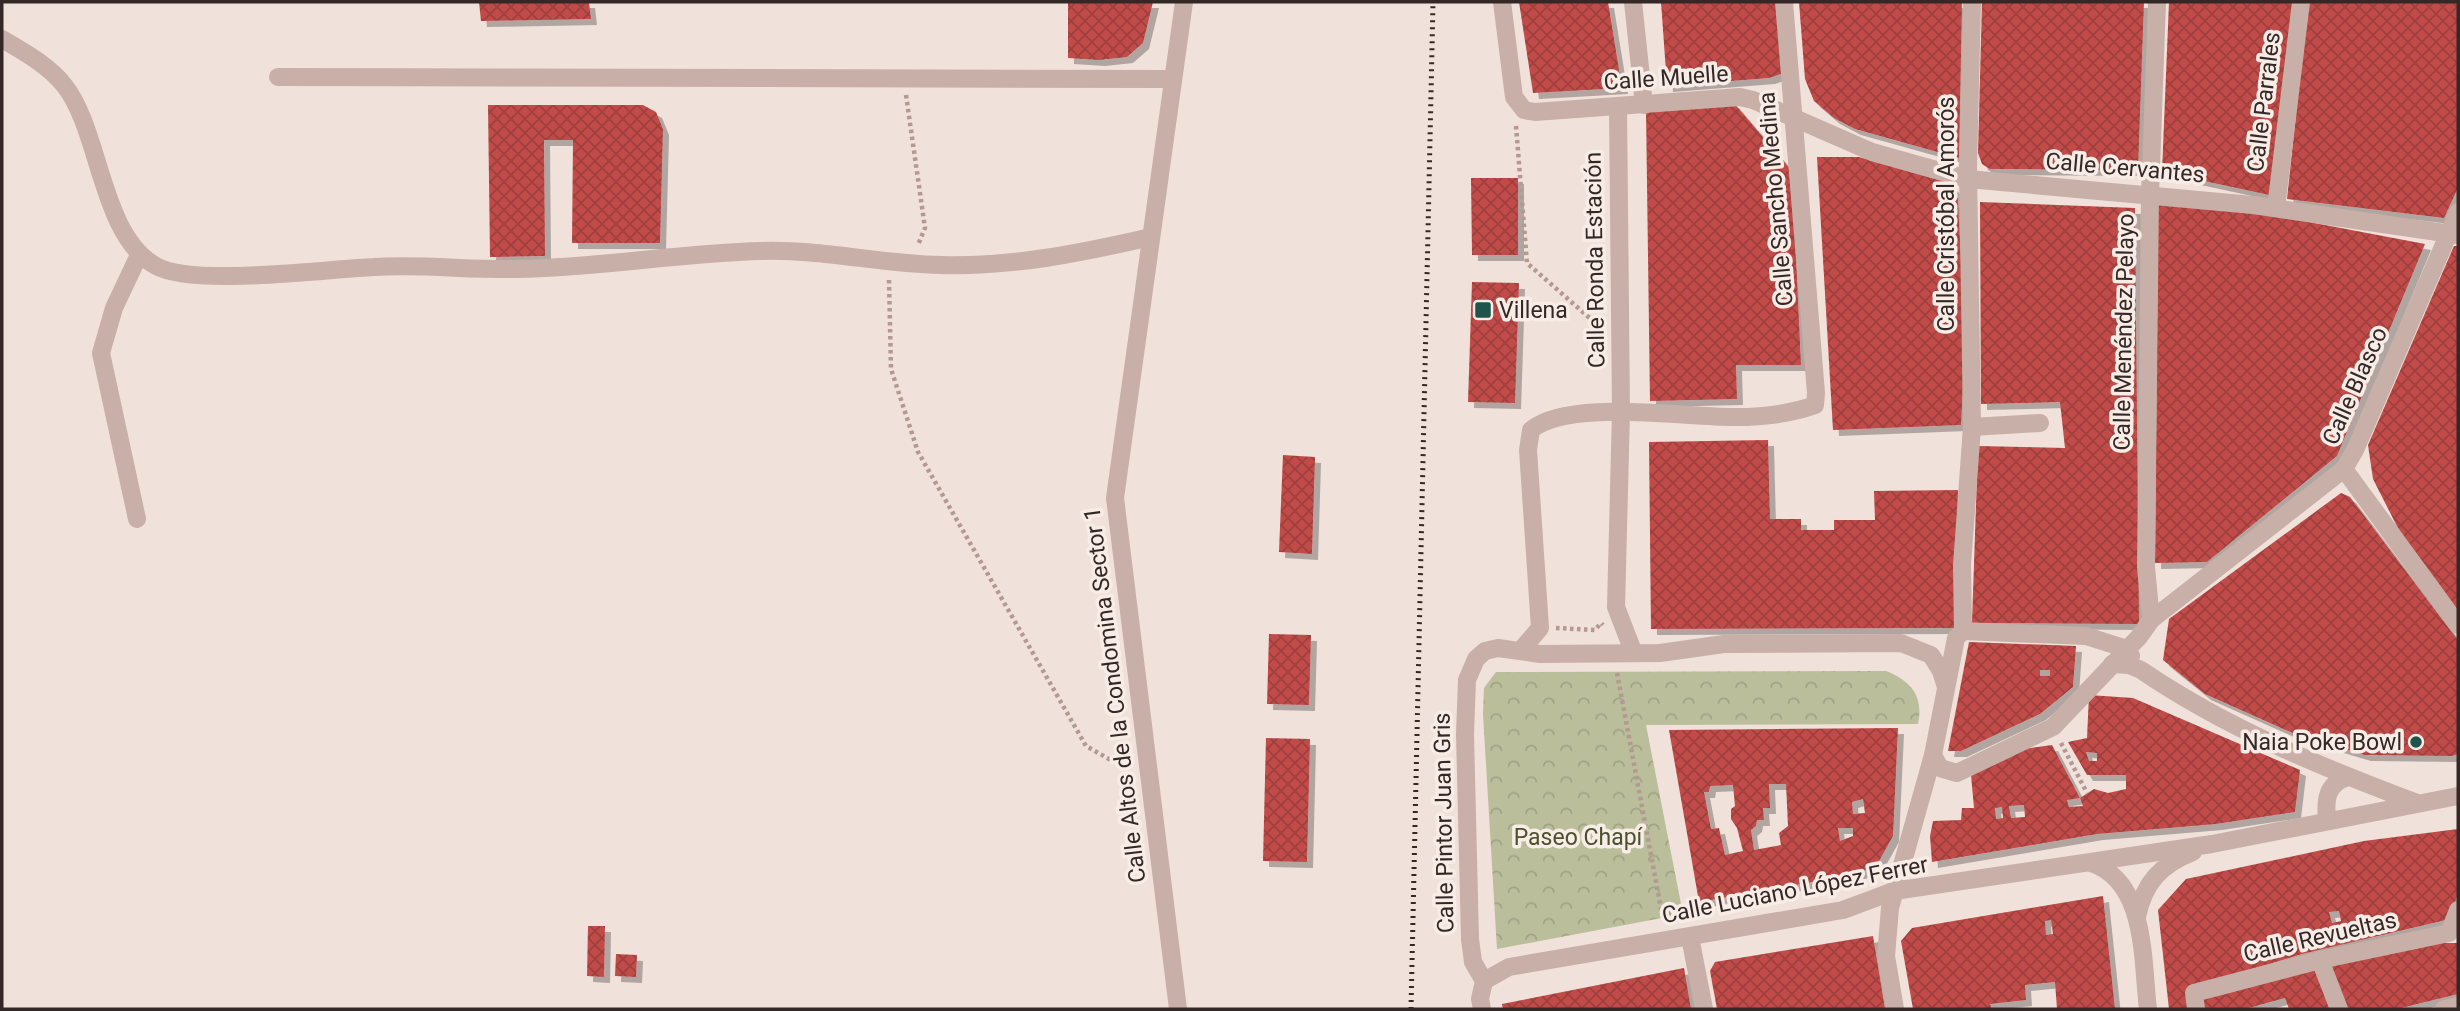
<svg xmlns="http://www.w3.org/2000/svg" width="2460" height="1011" font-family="Roboto,sans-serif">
<defs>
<pattern id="park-crowns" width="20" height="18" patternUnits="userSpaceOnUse" patternTransform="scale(1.75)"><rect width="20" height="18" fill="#babe9b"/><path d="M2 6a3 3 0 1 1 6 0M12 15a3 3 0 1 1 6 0" fill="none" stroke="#a0a386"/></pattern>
<pattern id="building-cross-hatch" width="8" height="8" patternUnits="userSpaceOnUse" patternTransform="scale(1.75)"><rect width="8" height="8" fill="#c14c48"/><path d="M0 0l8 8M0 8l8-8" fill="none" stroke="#9e3f3c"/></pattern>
<filter id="shadow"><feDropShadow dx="6" dy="6" stdDeviation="0" flood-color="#0004"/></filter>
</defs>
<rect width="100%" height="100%" fill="#f0e1da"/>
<path fill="url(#park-crowns)" d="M1886 671C1911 681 1924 696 1918 724L1646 725 1683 914 1497 949 1483 714 1484 688 1496 672Z"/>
<g fill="url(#building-cross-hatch)" fill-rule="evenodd" filter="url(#shadow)">
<polygon points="479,2 589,2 591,19 481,21"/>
<polygon points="1068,2 1153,2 1143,43 1127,57 1099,60 1068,58"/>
<polygon points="1519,2 1608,2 1622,88 1533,93"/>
<polygon points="1661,2 1776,2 1783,53 1781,74 1769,78 1667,86"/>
<polygon points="1799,2 1962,2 1959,158 1855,129 1834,118 1814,101 1805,79"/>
<polygon points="1982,2 2144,2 2138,170 1990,169 1982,164 1978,153"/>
<polygon points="2169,2 2295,2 2274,196 2162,172"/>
<polygon points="2308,2 2458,2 2458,188 2444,218 2287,199"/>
<polygon points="1733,102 1792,171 1801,365 1736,365 1737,399 1650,401 1646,110"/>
<polygon points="488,105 643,105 656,112 663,129 660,243 572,243 573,140 544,140 545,256 490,257"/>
<polygon points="1817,157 1859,157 1947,181 1955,189 1958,200 1965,344 1961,425 1833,430"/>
<polygon points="1471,178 1518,178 1518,255 1472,255"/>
<polygon points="1980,202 2135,208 2139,624 1972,623 1978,446 2065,448 2060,402 1981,404"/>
<polygon points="2158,204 2252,211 2425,244 2337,456 2207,562 2155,563"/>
<polygon points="2454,246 2458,246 2458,624 2409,550 2373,479 2368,445"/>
<polygon points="1472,282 1519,283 1515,403 1468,402"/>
<polygon points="1768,440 1770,519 1801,519 1801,530 1834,530 1834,520 1875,520 1874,491 1958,490 1954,628 1651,629 1649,442"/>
<polygon points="1283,455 1315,457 1312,554 1279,552"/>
<polygon points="2341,493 2350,497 2457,639 2458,754 2452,756 2365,755 2297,735 2205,694 2163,660 2169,619"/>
<polygon points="1269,634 1311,635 1309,705 1267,704"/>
<path d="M1969 642 2076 646 2073 687 2040 714 1961 751H1948ZM2040 670H2050V676H2040Z"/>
<path d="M2089 695 2133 698 2300 770 2295 812 2216 824 2097 834 1932 862 1930 836 1933 821 1961 820 1962 808H1974L1971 775 2010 751 2052 745 2080 798 2094 789 2108 793 2126 789V775H2087L2068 742 2087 738ZM2086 752 2097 753V761H2089ZM2080 798 2083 806 2069 807 2067 800ZM2024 805 2025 817 2011 818 2009 806ZM2002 807 2003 818 1996 819 1995 808Z"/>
<path d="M1898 728 1893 836 1878 863 1858 874 1699 902 1669 730ZM1769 784H1786L1788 826 1779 833 1781 845 1754 850 1751 830 1756 826 1757 820H1764L1763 808H1770ZM1733 785 1735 806 1731 809V819L1737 828 1743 851 1725 855 1719 828 1711 829 1704 792H1709L1710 786ZM1863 799 1865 813 1853 814 1852 802ZM1838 828H1853V836L1840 841Z"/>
<polygon points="1266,738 1310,739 1307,862 1263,861"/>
<path d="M2458 829V893L2450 919 2302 954 2197 986 2192 1009H2169L2158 910 2186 879 2364 841ZM2339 911 2341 921 2332 923 2329 912Z"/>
<path d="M2103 896 2115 1009H2057L2055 982 2025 985 2026 1000 1990 1004 1992 1009H1913L1901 941 1912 928ZM2051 920 2053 934 2046 935 2045 921Z"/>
<polygon points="588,926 605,926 604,977 587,976"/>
<polygon points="1873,936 1885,1009 1717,1009 1710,971 1715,962"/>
<polygon points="2422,943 2458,943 2458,994 2397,1009 2348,1009 2331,969 2333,963"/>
<polygon points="616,954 637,955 636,977 615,976"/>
<polygon points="2315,966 2331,1009 2289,1009 2285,998 2245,1009 2203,1009 2201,999"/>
<polygon points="1684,968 1691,1009 1503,1009 1502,1004"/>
</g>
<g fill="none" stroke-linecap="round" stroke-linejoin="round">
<g stroke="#b39991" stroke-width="4.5" stroke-dasharray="3.5 3.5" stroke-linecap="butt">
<polyline points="906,95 925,228 918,245"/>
<polyline points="1516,126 1527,263 1601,328"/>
<polyline points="889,280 891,369 918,452 1086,746 1109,759 1129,760"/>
<polyline points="1556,628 1595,630 1601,623 1603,625"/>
<polyline points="1617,673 1662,914 1711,907 1712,912"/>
<polyline points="2061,743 2087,793"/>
</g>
<g stroke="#c8afa7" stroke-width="18">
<polyline points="1502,2 1514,97 1524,110 1535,112 1740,97 1753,100 1872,152 1968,179 2253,205 2458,235"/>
<polyline points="1633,2 1644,105"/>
<path d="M2 39C24 52 48 65 64 85 101 131 100 235 156 266 194 287 325 269 374 267 421 264 469 270 516 269 597 268 679 253 761 251 822 249 880 264 941 265 1013 267 1081 253 1151 237"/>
<polyline points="278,77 1173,79"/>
<polyline points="1618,107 1621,412 1616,607 1633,651"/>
<polyline points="2276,208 2301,2"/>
<polyline points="1972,427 2040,423"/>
<polyline points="2344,469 2458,625"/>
<polyline points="137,519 101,353 114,308 139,255"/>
<polyline points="2151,620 2146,567 2150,195 2157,2"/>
<polyline points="1963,631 2086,636 2127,649 2131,656"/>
<path d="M1521 650 1540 628 1528 450 1531 430C1568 398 1687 418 1736 417 1763 417 1790 414 1815 405L1816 393 1784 2"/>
<path d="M2112 664 2129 665 2141 670C2226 728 2321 767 2417 803"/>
<polyline points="1933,755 1940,768 1957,773 2053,727 2139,637 2151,620 2344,469 2355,450 2458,212"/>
<path d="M2327 821C2325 800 2326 784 2348 777"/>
<path d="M2091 863C2147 881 2142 961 2148 1009"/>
<path d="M2137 917C2144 883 2160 865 2193 852"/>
<polyline points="1690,937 1704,1009"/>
<polyline points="2320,960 2339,1009"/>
<polyline points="1484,981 1509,967 1843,910 1894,891 2212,844 2458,796"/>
<polyline points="1178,1009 1115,498 1184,2"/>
<polyline points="1482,1009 1480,999 1484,981 1473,962 1470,939 1465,734 1467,680 1476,659 1485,651 1498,648 1540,654 1660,653 1724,644 1901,643 1931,655 1941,671 1946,687"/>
<polyline points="1895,1009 1886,956 1890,908 1933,755 1956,638 1963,631 1962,565 1972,427 1968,168 1972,2"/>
<polyline points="2196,1009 2194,993 2320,960 2449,933 2458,910"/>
<polyline points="2444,1009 2458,1006"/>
</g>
<polyline stroke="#342827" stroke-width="5" stroke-dasharray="2 5" stroke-linecap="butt" points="1411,1009 1433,2"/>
</g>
<g fill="#1e544c" stroke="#f8ece6" stroke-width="2.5">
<rect x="1474" y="301" width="18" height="18" rx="3.5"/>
<circle cx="2416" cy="742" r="7"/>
</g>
<g text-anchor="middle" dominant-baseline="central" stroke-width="7" stroke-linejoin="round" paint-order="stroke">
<g font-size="23" fill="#342827" stroke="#f8ece6">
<text transform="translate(1666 78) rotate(-4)">Calle Muelle</text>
<text transform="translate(2264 102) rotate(-83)">Calle Parrales</text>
<text transform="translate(2125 168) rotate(5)">Calle Cervantes</text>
<text transform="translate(1776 199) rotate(-95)">Calle Sancho Medina</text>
<text transform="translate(1946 214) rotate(-90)">Calle Cristóbal Amorós</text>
<text transform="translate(1595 260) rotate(-91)">Calle Ronda Estación</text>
<text transform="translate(2124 332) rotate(-89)">Calle Menéndez Pelayo</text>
<text transform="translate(2355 386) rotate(-66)">Calle Blasco</text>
<text transform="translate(1115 695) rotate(-97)">Calle Altos de la Condomina Sector 1</text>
<text transform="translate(1444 823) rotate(-91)">Calle Pintor Juan Gris</text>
<text transform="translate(1795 890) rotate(-11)">Calle Luciano López Ferrer</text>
<text transform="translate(2320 937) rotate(-13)">Calle Revueltas</text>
</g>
<g font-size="23" fill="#342827" stroke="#f8ece6" text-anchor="start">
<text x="1499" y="310">Villena</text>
<text x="2402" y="742" text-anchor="end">Naia Poke Bowl</text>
</g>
<g font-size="23" fill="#4b512c" stroke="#f8ece6">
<text x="1578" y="837">Paseo Chapí</text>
</g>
</g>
<rect width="2460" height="1011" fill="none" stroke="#342827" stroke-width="7"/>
</svg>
